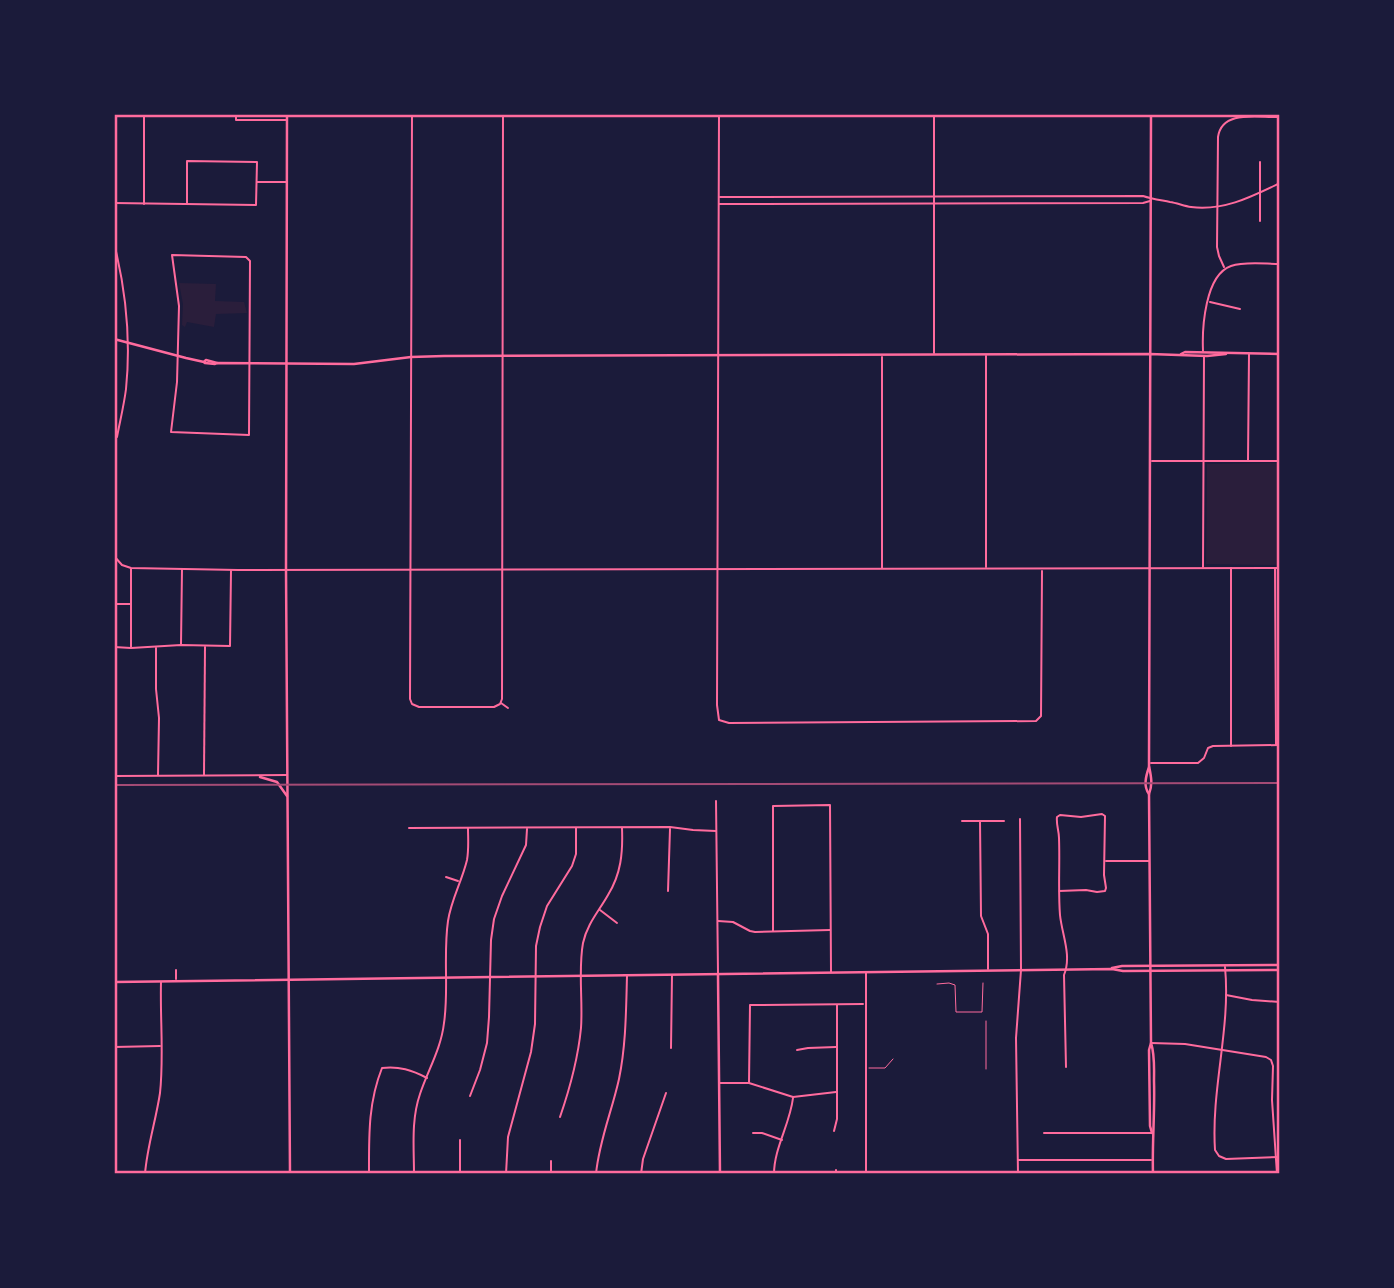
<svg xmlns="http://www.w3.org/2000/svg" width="1394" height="1288" font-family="Mulish,sans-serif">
<rect width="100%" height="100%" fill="#1b1b3a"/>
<g fill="#2a1e3b">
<polygon points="179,283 216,284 215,301 244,302 247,313 216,314 214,327 187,322 185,327 182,325 183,304"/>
<polygon points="1280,463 1280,565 1206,564 1207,464"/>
</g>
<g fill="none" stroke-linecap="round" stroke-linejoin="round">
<g stroke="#ff6b9d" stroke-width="1">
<polyline points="937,984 949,983 955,985 956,1012 982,1012 983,983"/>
<polyline points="986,1021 986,1069"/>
<polyline points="869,1068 885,1068 893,1059"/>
</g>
<g stroke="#ff6b9d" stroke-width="2">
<polyline points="144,114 144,204"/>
<polyline points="236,114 236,120 286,120"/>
<polyline points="412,114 410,699 412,704 419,707 494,707 500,704 502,699 503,114"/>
<polyline points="719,114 717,705 719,720 729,723 1036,721 1041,716 1042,571"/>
<polyline points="934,114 934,353"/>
<polyline points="188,115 188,114"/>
<polyline points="257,182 287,182"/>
<path d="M720 197 1143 196C1152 199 1160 200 1170 202 1177 203 1184 206 1191 207 1224 211 1251 197 1280 183"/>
<polyline points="114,203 256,205 257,162 187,161 187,204"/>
<polyline points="719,204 1143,203 1150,201"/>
<polyline points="1260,221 1260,162"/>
<path d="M114 243C126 291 131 340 126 389 124 405 120 421 117 437H114"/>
<polygon points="172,255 246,257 250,261 249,435 171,432 177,382 179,306"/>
<path d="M1224 267 1219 256 1217 247 1218 137C1222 109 1259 118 1280 117"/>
<polyline points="1210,302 1240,309"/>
<path d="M1203 351C1202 328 1205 275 1231 266 1245 261 1265 264 1280 264"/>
<polyline points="986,356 986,567"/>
<polyline points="1248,460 1249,354"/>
<polyline points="1152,461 1280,461"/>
<polyline points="114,556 122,565 131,568 238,570 1280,568"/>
<polyline points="1203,567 1204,356"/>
<polyline points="882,568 882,357"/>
<polyline points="1231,568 1231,746"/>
<polyline points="1275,568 1276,745"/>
<polyline points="114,604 130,604"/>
<polyline points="181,644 182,569"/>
<polyline points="114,647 131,648 181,645 230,646 231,571"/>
<polyline points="131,647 131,569"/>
<polyline points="156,648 156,689 159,718 158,775"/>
<polyline points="501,703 508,708"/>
<polyline points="114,707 114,775"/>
<polyline points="1151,763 1198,763 1204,758 1208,748 1213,746 1280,745"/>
<polyline points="204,775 205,647"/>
<polyline points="114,776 287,775"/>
<polyline points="716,801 718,973"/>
<polyline points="962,821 1004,821"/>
<polyline points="980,821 981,916 988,934 988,969"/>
<polyline points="409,828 670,827 693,830 716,831"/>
<polyline points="1106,861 1149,861"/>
<polyline points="446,877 458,881"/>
<polyline points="668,891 670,829"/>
<path d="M1059 891 1086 890 1097 892 1105 891 1106 888 1104 875 1105 816 1102 814 1081 817 1060 815 1057 817C1056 824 1059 831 1059 838 1060 864 1058 890 1060 915 1062 935 1072 955 1064 975L1066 1067"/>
<polyline points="600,910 617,923"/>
<polyline points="718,921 733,922 750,931 755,932 830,930"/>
<polyline points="773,931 773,806 830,805 831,972"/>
<path d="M1225 967C1231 1028 1211 1088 1215 1150L1219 1156 1226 1159 1280 1157"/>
<polyline points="176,970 176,979"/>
<polyline points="866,973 866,1174"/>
<polyline points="1226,995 1252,1000 1280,1002"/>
<polyline points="1151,1043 1185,1044 1266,1057 1271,1060 1273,1066 1272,1100 1277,1174"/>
<polyline points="114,1047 160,1046"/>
<polyline points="671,1048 672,975"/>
<polyline points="797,1050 808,1048 836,1047"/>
<polyline points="719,1083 749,1083 793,1097 836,1092"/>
<polyline points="749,1083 750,1005 863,1004"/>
<polyline points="470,1096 480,1070 487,1043 489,1017 491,940 494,919 502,896 526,845 527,829"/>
<path d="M560 1117C570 1088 578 1059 581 1028 583 1000 578 970 583 943 587 924 599 911 608 895 621 874 623 853 622 828"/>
<polyline points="834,1131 837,1119 837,1005"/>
<polyline points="753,1133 762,1133 782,1140"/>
<polyline points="1044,1133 1152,1133"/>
<polyline points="460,1140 460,1174"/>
<polyline points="1018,1160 1151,1160"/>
<polyline points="551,1161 551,1174"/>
<polyline points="836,1170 836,1174"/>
<path d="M145 1174C147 1147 156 1120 160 1093 164 1056 160 1019 161 982"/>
<path d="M369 1174C369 1137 368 1103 382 1068 399 1066 412 1070 427 1078"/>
<path d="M414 1174C414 1148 411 1120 420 1094 428 1070 441 1049 444 1023 449 990 443 955 448 921 451 900 462 881 467 860 469 849 468 838 468 828"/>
<polyline points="506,1174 508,1137 531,1052 535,1024 536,946 540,927 547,906 572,866 576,854 576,828"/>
<path d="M596 1174C599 1141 612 1111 619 1079 626 1045 626 1011 627 976"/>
<polyline points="641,1174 643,1159 666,1093"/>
<path d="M774 1174C774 1148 790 1124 793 1098"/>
<polyline points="1018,1174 1016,1038 1021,970 1020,819"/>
</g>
<g stroke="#ff6b9d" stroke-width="2.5">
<polyline points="114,339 186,358 204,362 205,363 215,364 217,363 354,364 411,357 444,356 1150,354 1207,356 1226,354"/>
<polyline points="1181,354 1185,352 1280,354"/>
<polyline points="204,362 206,360 217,363"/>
<polyline points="718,975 720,1174"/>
</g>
<g stroke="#ff6b9d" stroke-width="2.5">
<polyline points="287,114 286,570 290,1174"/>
<path d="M1151 114 1149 766C1151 776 1153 784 1149 794L1151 1043C1155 1055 1154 1068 1154 1081 1155 1113 1152 1143 1153 1174"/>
<path d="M1149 767C1146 776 1143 786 1149 794"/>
<polyline points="260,777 277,782 287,796"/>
<polyline points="1112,968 1122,966 1280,965"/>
<polyline points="114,982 1112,969 1123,971 1280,970"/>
<polyline points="1151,1043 1149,1050 1150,1126 1152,1133"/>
</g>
<polyline stroke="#a44b75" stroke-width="2" points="114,785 1280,783"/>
</g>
<rect width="1394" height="1288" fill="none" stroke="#1b1b3a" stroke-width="231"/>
<rect x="116" y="116" width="1162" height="1056" fill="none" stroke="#ff6b9d" stroke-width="2.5"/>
</svg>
